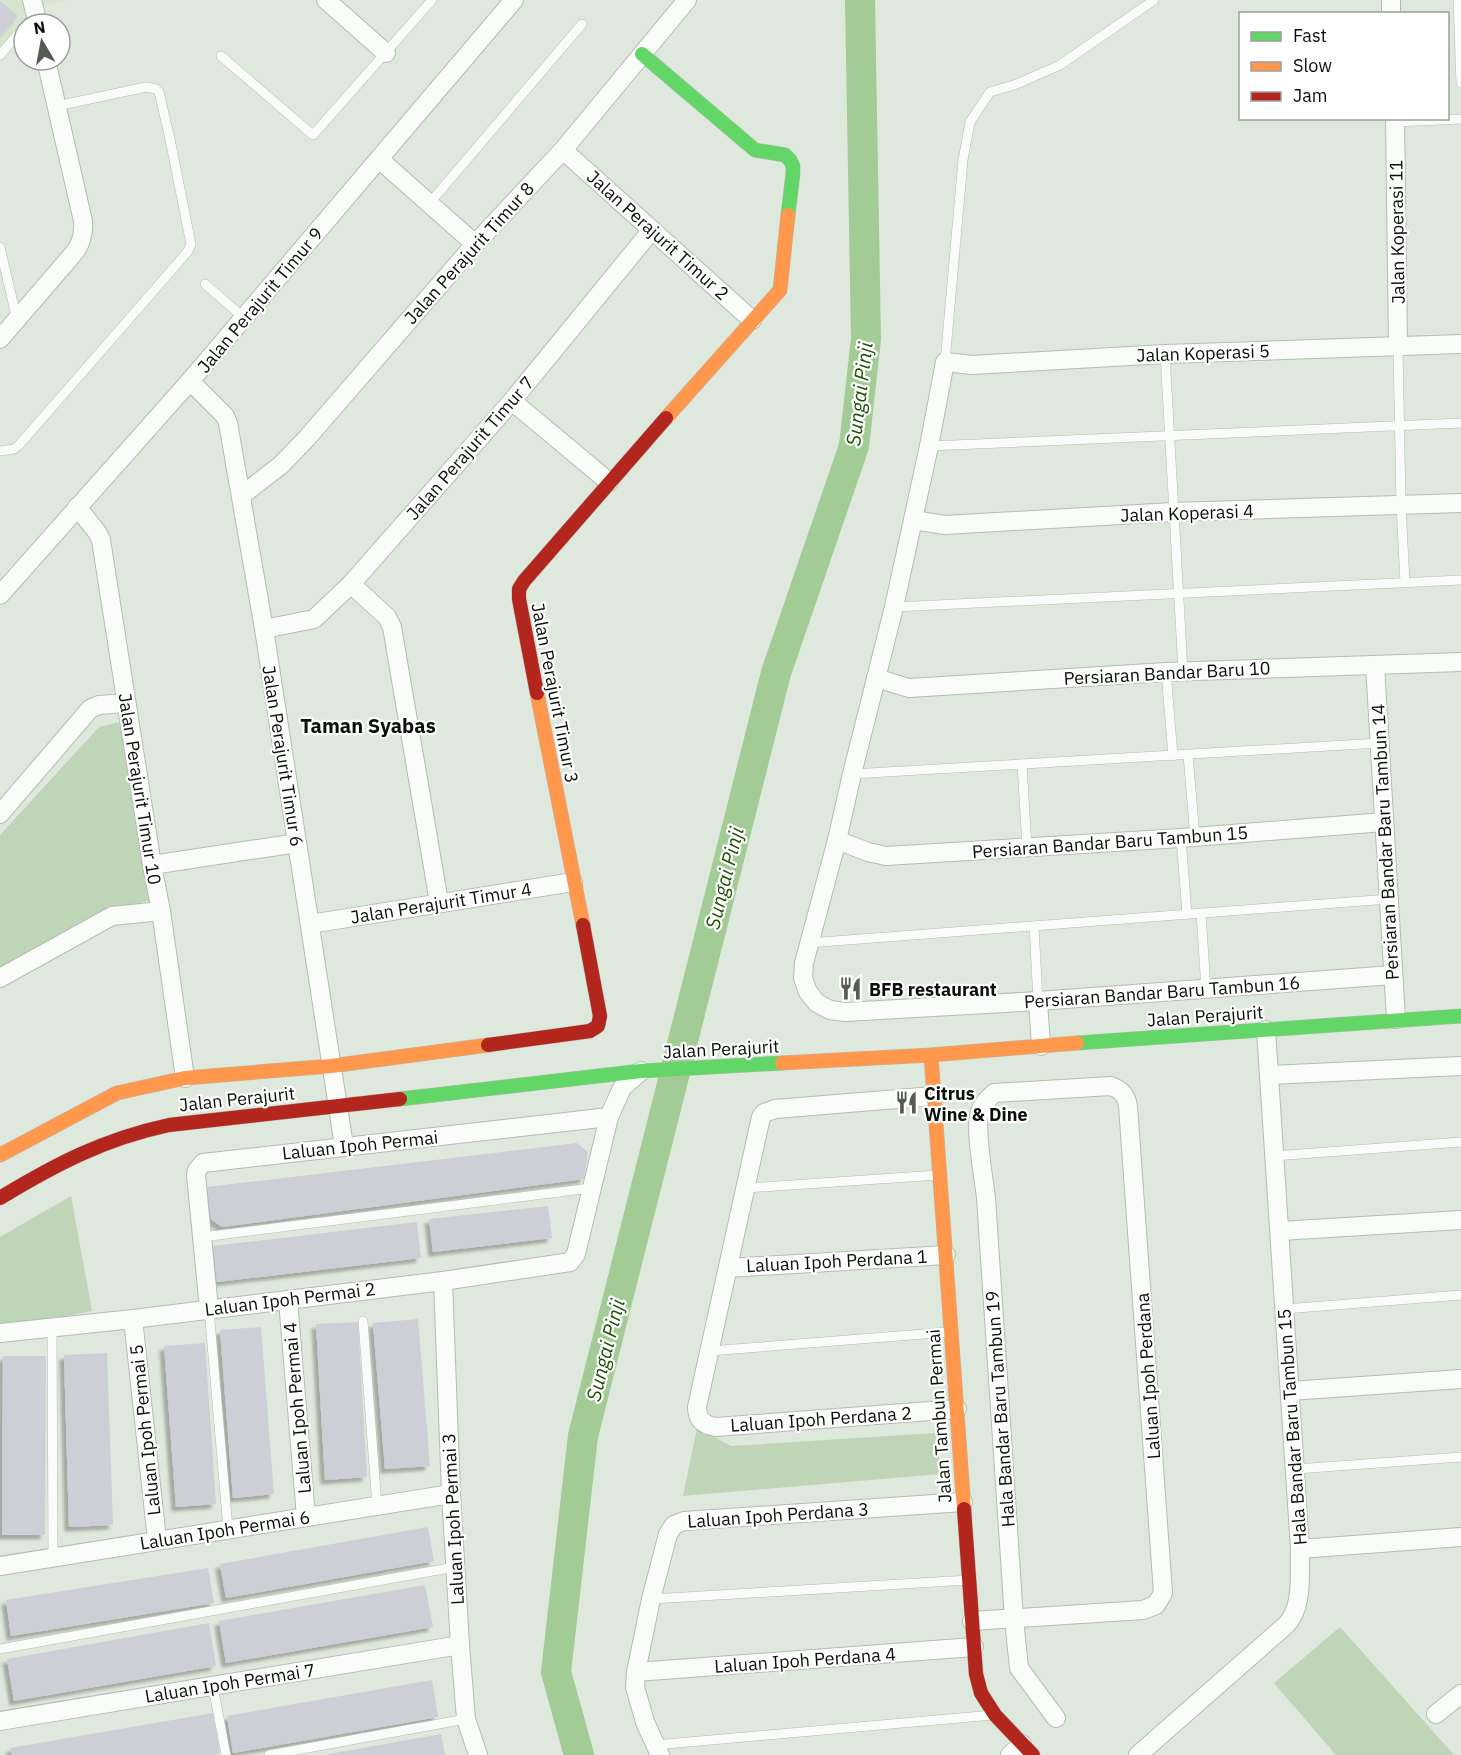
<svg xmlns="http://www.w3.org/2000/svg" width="1461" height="1755" font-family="'IBM Plex Sans',sans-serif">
<defs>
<filter id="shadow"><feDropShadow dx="-4.5" dy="4.5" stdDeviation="1.5" flood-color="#0004"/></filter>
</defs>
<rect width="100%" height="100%" fill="#dfe8dc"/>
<polygon fill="#d6e5d0" points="0,0 68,0 37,7 0,49"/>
<g fill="#bed5b7">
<polygon points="123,721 153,899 89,919 0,972 0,835 99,727"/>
<polygon points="71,1196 92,1311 4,1328 0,1324 0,1237"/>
<polygon points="697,1428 731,1446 936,1433 941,1474 683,1496"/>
<polygon points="1340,1627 1454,1755 1336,1755 1274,1683"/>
</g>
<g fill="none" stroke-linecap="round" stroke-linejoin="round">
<polyline stroke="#a2cb95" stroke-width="30" points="579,1755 556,1672 583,1436 776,673 854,446 866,339 860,0"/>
</g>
<g fill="#ceced7" filter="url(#shadow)">
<polygon points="0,1 18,16 0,37"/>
<polygon points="577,1143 588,1152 584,1179 222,1227 211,1219 207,1187"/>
<polygon points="548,1206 552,1238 433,1252 429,1219"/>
<polygon points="417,1222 421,1258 217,1282 213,1246"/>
<polygon points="418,1319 430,1466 385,1469 373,1323"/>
<polygon points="358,1322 367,1477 325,1480 316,1324"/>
<polygon points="261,1327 274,1494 233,1498 220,1330"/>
<polygon points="205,1343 216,1504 176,1507 164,1346"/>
<polygon points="107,1353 113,1525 69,1527 64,1355"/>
<polygon points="3,1356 46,1356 45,1535 2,1535"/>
<polygon points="428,1527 434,1561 226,1598 220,1564"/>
<polygon points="208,1568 214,1603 11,1636 6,1600"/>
<polygon points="425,1585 433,1627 226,1663 219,1621"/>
<polygon points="209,1623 216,1666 14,1701 7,1659"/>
<polygon points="432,1680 438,1717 233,1753 227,1716"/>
<polygon points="213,1713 220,1753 209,1755 12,1755 10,1748"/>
<polygon points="441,1734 445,1755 329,1755 329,1754"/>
</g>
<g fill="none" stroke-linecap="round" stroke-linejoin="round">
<defs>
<g id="lane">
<polyline points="1458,0 1461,83"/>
<polyline points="0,55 24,27"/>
<polyline points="221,56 313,135 432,0"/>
<polyline points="1395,122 1461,119"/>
<polyline points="429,204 582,24"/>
<polyline points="0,247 17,320"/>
<polyline points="205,284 244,318"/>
<polyline points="1398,346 1401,505 1405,583"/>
<polyline points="1165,354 1183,671"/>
<polyline points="945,362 963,160 970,122 990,92 1017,84 1060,65 1154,0"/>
<polyline points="929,446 1461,423"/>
<polyline points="0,451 14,449 19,445 170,272 188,251 191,244 170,139 159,92 156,89 146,87 57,106"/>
<polyline points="894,607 1461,580"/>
<polyline points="1166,672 1173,756"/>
<polyline points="1188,755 1195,837"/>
<polyline points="1022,764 1027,847"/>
<polyline points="852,774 1380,743"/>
<polyline points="1181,838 1187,914"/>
<polyline points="1201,913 1206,989"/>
<polyline points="1034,926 1038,1001"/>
<polyline points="808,943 1389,899"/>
<polyline points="1274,1156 1461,1142"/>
<polyline points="746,1188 938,1175"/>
<polyline points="203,1237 591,1188"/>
<polyline points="209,1309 228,1529"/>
<polyline points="1285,1309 1461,1295"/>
<polyline points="363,1321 377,1506"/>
<polyline points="52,1327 53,1557"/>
<polyline points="709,1351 949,1332"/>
<polyline points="1296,1469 1461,1457"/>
<polyline points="651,1599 969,1580"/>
<polyline points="0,1649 455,1567"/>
<polyline points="213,1686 226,1755"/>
<polyline points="655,1745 993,1715"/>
<polyline points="269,1755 466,1719"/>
</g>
<g id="street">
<polyline points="32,0 38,24"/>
<polyline points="326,0 386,53"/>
<polyline points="1391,0 1391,14"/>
<polyline points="1395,118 1398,346"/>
<polyline points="563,150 752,320"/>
<polyline points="379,159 475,244"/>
<path d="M0 339 74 253C82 243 84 233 83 221L46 60"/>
<polyline points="190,381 225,416 228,423 264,629 344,1146"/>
<polyline points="512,401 609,482"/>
<polyline points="241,496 281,465 307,438 475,244 563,150 687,0"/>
<polyline points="77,507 97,532 101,540 152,865 161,911 185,1078"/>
<polyline points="913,520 945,525 1173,512 1461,503"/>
<polyline points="351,584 387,617 392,627 439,902"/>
<polyline points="0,595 190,381 514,0"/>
<polyline points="264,629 314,619 351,584 512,401 651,231"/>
<polyline points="1375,665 1396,1019"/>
<polyline points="876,678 909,688 1166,672 1461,662"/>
<polyline points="0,814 90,709 99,705 126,703"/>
<polyline points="837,840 868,852 886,856 1181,838 1384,822"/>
<polyline points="152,865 297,843"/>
<polyline points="310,924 573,882"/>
<polyline points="1393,975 1038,1001 845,1012 830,1010 817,1003 808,992 803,978 804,963 837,840 852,774 894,607 929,446 945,362 972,365 1165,354 1461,344"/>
<polyline points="0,978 112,916 161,911"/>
<polyline points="1038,1001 1041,1046"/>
<polyline points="1269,1075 1461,1066"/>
<path d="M934 1096 775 1109 764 1113 761 1117 697 1407C697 1419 703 1425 716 1427L957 1409"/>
<polyline points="1280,1231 1461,1220"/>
<polyline points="728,1268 946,1255"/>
<polyline points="443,1281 451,1494 460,1645 466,1719 478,1755"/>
<polyline points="288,1300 306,1517"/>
<polyline points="209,1309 196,1175 197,1170 203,1163 609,1117"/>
<polyline points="133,1319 157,1540"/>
<polyline points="0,1333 133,1319 443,1281 570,1262 576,1254 609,1117 622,1088 641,1071"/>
<polyline points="1290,1391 1461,1379"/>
<polyline points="1300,1549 1461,1537"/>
<polyline points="0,1566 451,1494"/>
<path d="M972 1621 1143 1610 1156 1605 1163 1593 1128 1106C1126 1095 1121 1090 1111 1086L994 1093C988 1099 982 1104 980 1112 974 1128 984 1179 986 1198L1014 1619 1019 1668 1056 1718"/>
<polyline points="636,1672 974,1647"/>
<polyline points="1436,1714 1461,1694"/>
<polyline points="0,1721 460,1645"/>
<polyline points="660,1755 645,1722 635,1687 636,1672 651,1599 668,1534 674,1525 684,1521 963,1502"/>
<polyline points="1010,1755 1022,1744"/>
<path d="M1138 1755 1286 1625C1304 1607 1299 1573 1300 1549L1266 1030"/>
</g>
<g id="fast">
<polyline points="642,54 755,150 785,155 790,160 793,166 793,173 788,215"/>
<polyline points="1077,1043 1461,1016"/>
<polyline points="400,1099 641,1071 782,1063"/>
</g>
<g id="slow">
<polyline points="666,418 780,290 788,215"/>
<polyline points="537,693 583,925"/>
<polyline points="931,1055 964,1509"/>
<polyline points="782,1063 931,1055 1077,1043"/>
<polyline points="0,1155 117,1093 185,1078 331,1066 488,1045"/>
</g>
<g id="jam">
<polyline points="537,693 519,599 519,589 524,581 666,418"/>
<polyline points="488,1045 590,1031 598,1026 600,1016 583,925"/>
<path d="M0 1198C56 1164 104 1139 169 1125L400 1099"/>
<polyline points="964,1509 976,1674 981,1693 995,1715 1033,1755"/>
</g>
</defs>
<use href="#lane" stroke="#b5bcb3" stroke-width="10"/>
<use href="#street" stroke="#b5bcb3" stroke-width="20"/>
<use href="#fast" stroke="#b5bcb3" stroke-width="15"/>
<use href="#slow" stroke="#b5bcb3" stroke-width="15"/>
<use href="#jam" stroke="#b5bcb3" stroke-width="15"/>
<use href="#lane" stroke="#fafcfa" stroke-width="9"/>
<use href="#street" stroke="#fafcfa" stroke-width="18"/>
<use href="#fast" stroke="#63d668" stroke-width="14"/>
<use href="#slow" stroke="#ff974d" stroke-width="14"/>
<use href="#jam" stroke="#b3261e" stroke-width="14"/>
</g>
<defs>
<symbol id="restaurant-bare" viewBox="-9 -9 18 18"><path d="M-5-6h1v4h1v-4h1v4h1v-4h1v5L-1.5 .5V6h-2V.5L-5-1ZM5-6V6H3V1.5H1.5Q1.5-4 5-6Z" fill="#555b53" stroke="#fff" stroke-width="2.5" paint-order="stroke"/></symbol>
</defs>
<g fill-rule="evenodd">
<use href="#restaurant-bare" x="834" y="972" width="33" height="33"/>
<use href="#restaurant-bare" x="890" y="1086" width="33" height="33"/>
</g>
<g text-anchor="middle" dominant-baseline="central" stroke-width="4.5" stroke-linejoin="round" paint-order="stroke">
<g font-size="18" fill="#0a0f09" stroke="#fff">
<text transform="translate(1397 232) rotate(-91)">Jalan Koperasi 11</text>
<text transform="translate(658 235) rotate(42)">Jalan Perajurit Timur 2</text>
<text transform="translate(469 253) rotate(-48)">Jalan Perajurit Timur 8</text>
<text transform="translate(260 300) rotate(-50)">Jalan Perajurit Timur 9</text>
<text transform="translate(1203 353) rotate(-2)">Jalan Koperasi 5</text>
<text transform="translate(470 448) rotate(-49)">Jalan Perajurit Timur 7</text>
<text transform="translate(1187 513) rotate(-2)">Jalan Koperasi 4</text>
<text transform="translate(1167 673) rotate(-3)">Persiaran Bandar Baru 10</text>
<text transform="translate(555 693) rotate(79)">Jalan Perajurit Timur 3</text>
<text transform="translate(283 756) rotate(81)">Jalan Perajurit Timur 6</text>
<text transform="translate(140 789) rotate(81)">Jalan Perajurit Timur 10</text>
<text transform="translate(1110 842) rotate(-4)">Persiaran Bandar Baru Tambun 15</text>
<text transform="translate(1385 842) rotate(-93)">Persiaran Bandar Baru Tambun 14</text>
<text transform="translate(441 903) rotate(-9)">Jalan Perajurit Timur 4</text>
<text transform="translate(1162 992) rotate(-4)">Persiaran Bandar Baru Tambun 16</text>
<text transform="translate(1205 1016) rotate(-4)">Jalan Perajurit</text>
<text transform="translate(721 1049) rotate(-3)">Jalan Perajurit</text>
<text transform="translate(237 1099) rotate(-6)">Jalan Perajurit</text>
<text transform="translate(360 1145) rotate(-6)">Laluan Ipoh Permai</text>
<text transform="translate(837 1261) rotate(-3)">Laluan Ipoh Perdana 1</text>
<text transform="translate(290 1299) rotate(-7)">Laluan Ipoh Permai 2</text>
<text transform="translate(1148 1376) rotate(-94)">Laluan Ipoh Perdana</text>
<text transform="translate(297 1408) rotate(-95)">Laluan Ipoh Permai 4</text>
<text transform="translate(1000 1409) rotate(-94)">Hala Bandar Baru Tambun 19</text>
<text transform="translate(939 1416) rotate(-94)">Jalan Tambun Permai</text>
<text transform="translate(821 1419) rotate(-4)">Laluan Ipoh Perdana 2</text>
<text transform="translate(1292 1427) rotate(-94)">Hala Bandar Baru Tambun 15</text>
<text transform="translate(145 1430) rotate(-96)">Laluan Ipoh Permai 5</text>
<text transform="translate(778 1515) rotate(-4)">Laluan Ipoh Perdana 3</text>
<text transform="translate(453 1519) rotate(-93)">Laluan Ipoh Permai 3</text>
<text transform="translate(225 1530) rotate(-9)">Laluan Ipoh Permai 6</text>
<text transform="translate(805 1660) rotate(-4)">Laluan Ipoh Perdana 4</text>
<text transform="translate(230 1683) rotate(-9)">Laluan Ipoh Permai 7</text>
</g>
<g font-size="18" font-weight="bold" fill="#0a0f09" stroke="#fff" text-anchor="start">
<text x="869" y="989">BFB restaurant</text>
<text x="924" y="1093">Citrus<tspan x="924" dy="21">Wine &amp; Dine</tspan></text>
</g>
<g font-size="20" font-style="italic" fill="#1c4f01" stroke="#fff">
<text transform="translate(859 394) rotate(-83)">Sungai Pinji</text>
<text transform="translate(724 878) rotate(-76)">Sungai Pinji</text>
<text transform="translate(605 1350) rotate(-76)">Sungai Pinji</text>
</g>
<g font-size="20" font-weight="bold" fill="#0a0f09" stroke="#fff">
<text x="368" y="725">Taman Syabas</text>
</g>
</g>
<rect x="1239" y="12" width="210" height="108" fill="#ffffff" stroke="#9d9f9d" stroke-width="1.5"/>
<rect x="1251" y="32" width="30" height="9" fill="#63d668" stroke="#9d9f9d" stroke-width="1.5"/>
<text x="1293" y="42" font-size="18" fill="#0a0f09">Fast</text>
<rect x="1251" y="62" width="30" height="9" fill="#ff974d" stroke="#9d9f9d" stroke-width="1.5"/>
<text x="1293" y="72" font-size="18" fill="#0a0f09">Slow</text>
<rect x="1251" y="92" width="30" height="9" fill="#b3261e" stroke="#9d9f9d" stroke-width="1.5"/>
<text x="1293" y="102" font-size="18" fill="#0a0f09">Jam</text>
<g transform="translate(42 42) rotate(350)"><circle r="28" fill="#ffffff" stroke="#9d9f9d" stroke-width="1.5"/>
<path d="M0-4.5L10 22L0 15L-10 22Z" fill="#555b53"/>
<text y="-9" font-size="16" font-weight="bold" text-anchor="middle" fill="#0a0f09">N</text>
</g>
</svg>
